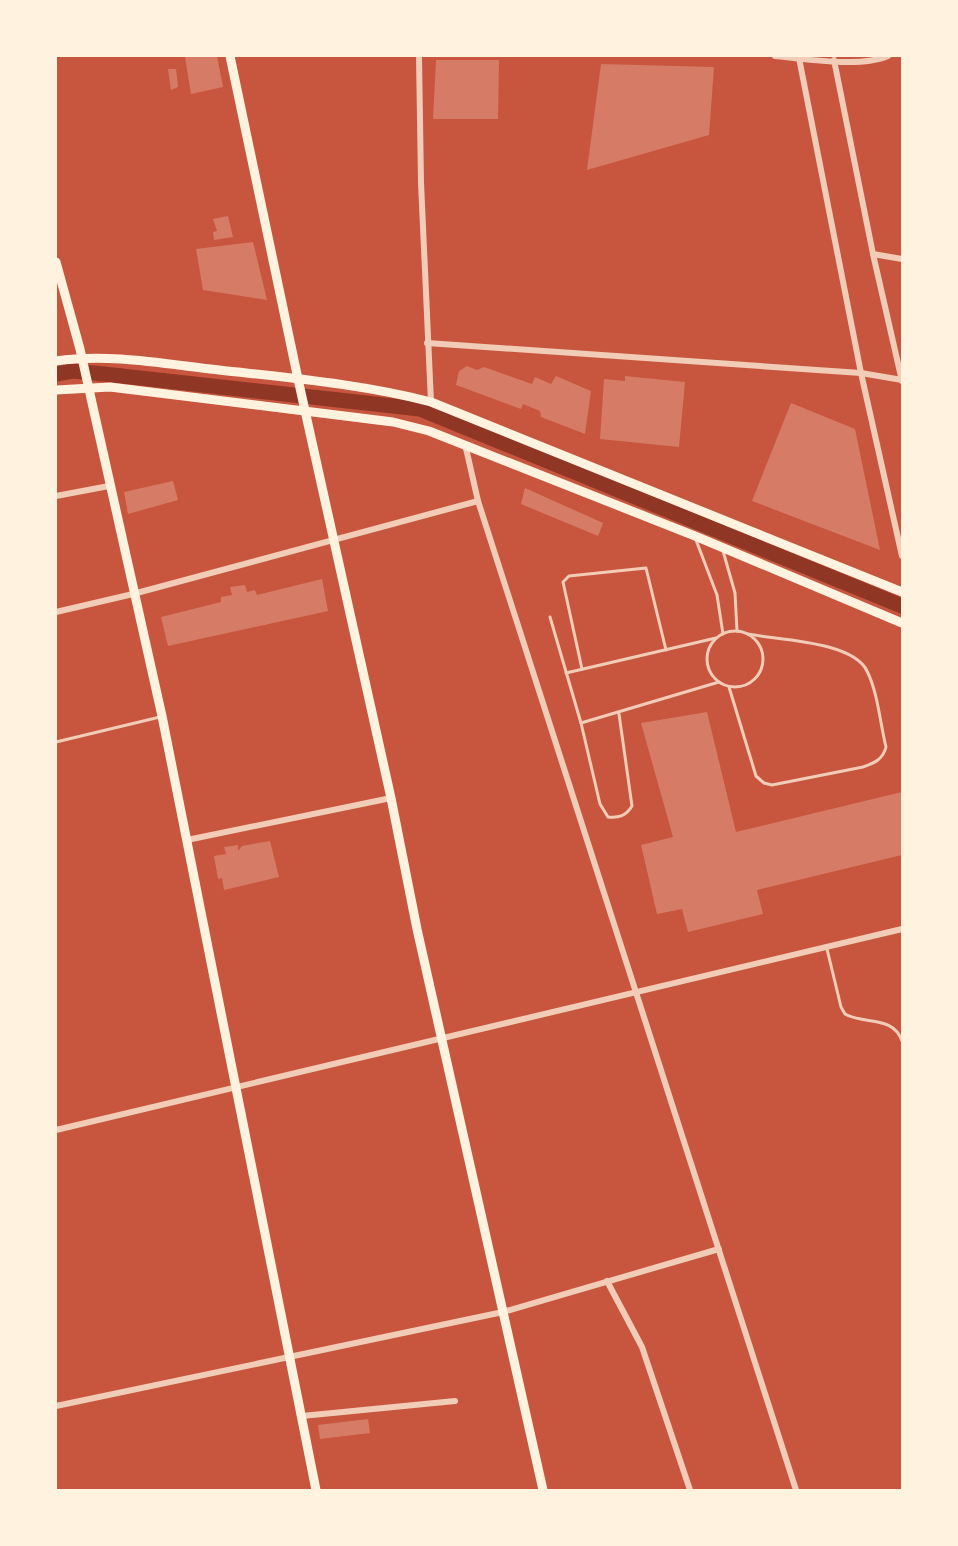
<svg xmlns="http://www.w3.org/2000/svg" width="958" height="1546" font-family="'PT Sans Narrow',sans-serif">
<rect width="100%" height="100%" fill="#c8553d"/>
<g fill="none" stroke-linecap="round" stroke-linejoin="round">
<polyline stroke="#8f3625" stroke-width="15" points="56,374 73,371 104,374 420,409 902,606"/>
</g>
<g fill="#d67c66">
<polygon points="197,56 217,56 223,87 191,94 185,57"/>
<polygon points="436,60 499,60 498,119 433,119"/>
<polygon points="601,64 714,67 709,135 587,170"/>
<polygon points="168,69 176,69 178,87 171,90"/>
<polygon points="228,216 233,237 214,240 213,232 217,231 213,219"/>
<polygon points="253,242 267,300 203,290 196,249"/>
<polygon points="467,366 477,370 484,367 532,384 535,377 551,384 556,376 591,391 585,434 541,417 540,411 523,404 521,409 456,385 459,371"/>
<polygon points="625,376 685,382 679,447 600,439 604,379 625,381"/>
<polygon points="791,403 855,429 880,550 752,501"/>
<polygon points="173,481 178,500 128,514 124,492"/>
<polygon points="525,488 603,523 598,536 521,504"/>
<polygon points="322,579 328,611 168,646 161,617 221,602 221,597 232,595 230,587 245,585 247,592 255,590 257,595"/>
<polygon points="707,712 736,832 902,792 902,855 757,890 763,914 688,932 682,909 657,914 641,845 673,837 641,723"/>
<polygon points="270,841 279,877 224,890 222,878 218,879 214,856 226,854 224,847 238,845 238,851 242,846"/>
<polygon points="368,1419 370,1433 320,1439 318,1425"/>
</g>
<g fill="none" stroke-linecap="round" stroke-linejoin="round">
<g stroke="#f1ccb7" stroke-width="3">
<polyline points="696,540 717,595 723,634"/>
<polyline points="723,551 735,593 737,631"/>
<path d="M550 617 581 723 600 804 608 817C619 818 626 816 632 806L619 714"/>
<circle cx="735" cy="659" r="28"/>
<polyline points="582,669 563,582 569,576 646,568 666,650"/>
<polyline points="566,673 716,638"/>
<path d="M729 687 756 776 764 783 772 785 863 767C875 763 883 759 886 747 880 723 878 693 867 671 853 641 778 640 748 634"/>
<polyline points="581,723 719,682"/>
<polyline points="56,742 160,717"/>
<path d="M827 949 841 1007 845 1014C865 1025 893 1015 902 1041"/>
</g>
<g stroke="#f1ccb7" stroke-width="6">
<polyline points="419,56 421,183 431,402"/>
<path d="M775 56C805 59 861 68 888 56"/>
<polyline points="799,58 861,373 902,556"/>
<polyline points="834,60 873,254 902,381"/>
<polyline points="873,254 902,259"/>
<polyline points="427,343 861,373 902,380"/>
<polyline points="465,444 478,501 796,1490"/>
<polyline points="56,496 109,486"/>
<polyline points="56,612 133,594 478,501"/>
<polyline points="187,840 391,798"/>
<polyline points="56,1130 902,929"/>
<polyline points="607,1281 642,1347 690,1490"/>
<polyline points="56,1406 503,1312 719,1249"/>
<polyline points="302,1416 455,1401"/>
</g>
<g stroke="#fff3e0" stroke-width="9">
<polyline points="230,56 298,379 391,798 417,929 543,1490"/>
<polyline points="56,262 80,349 162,716 316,1490"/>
<path d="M56 361C109 353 165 364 219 370 290 378 362 384 431 402L902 592"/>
<polyline points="56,390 110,387 393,422 429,431 695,536 902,623"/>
</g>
</g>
<rect width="958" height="1546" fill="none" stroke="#fff3e0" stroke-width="114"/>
</svg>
